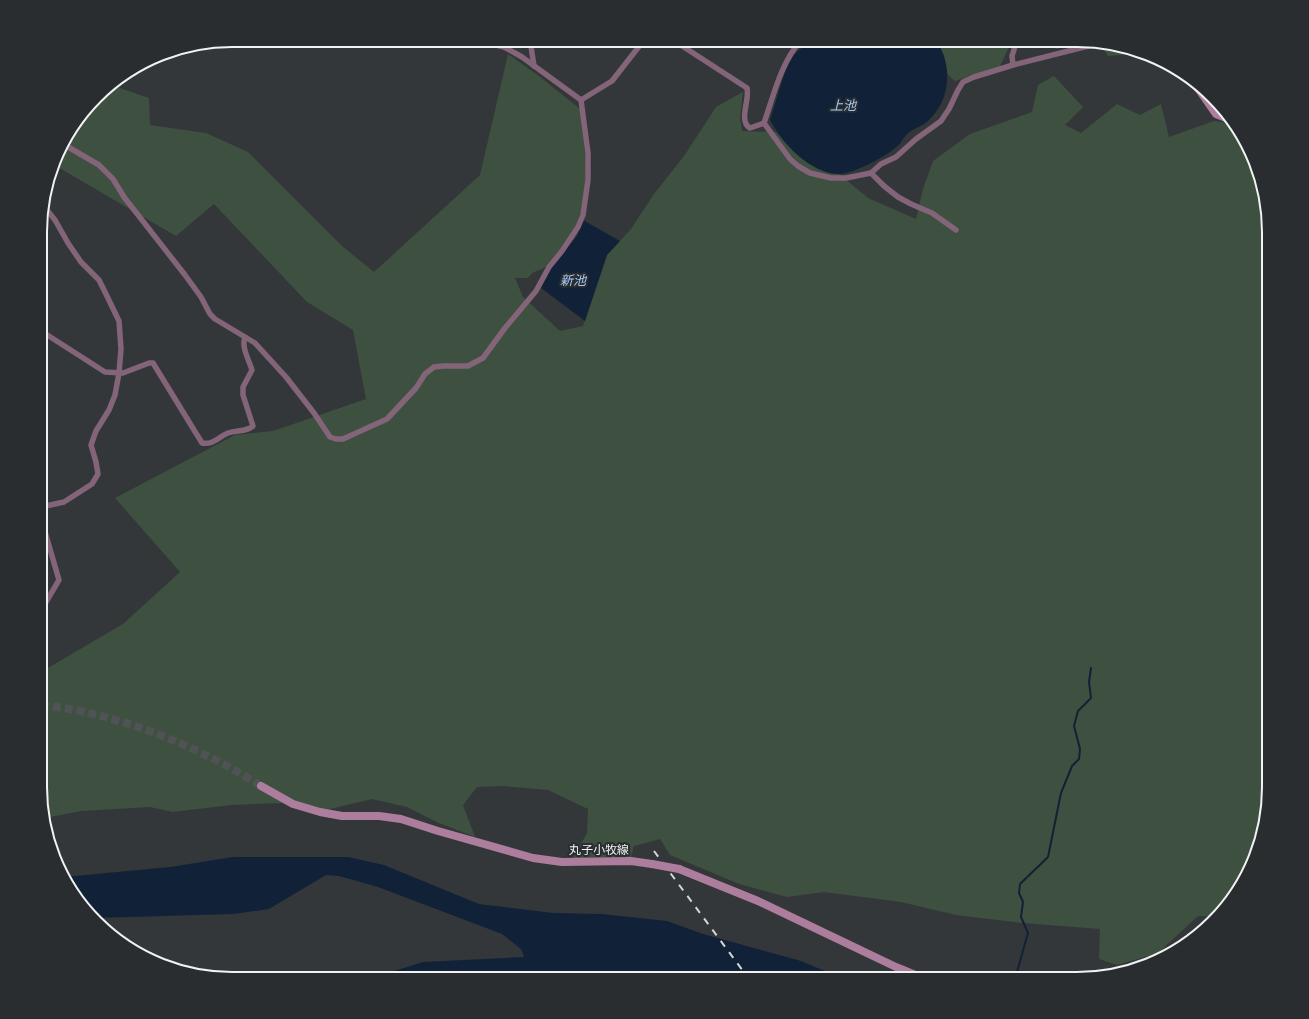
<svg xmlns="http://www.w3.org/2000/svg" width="1309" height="1019" font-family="Arial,'Noto Sans JP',sans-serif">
<rect width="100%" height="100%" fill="#343739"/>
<g fill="#3e503f">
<polygon points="936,40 1008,40 1009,47 1000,66 955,81 948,75 944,55"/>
<polygon points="1058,40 1089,40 1090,41 1056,49"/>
<polygon points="1100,43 1143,53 1108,56"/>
<path d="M508 54 539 76 580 109C585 139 591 200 575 228 571 235 566 241 561 248 557 253 553 260 548 265 542 271 534 269 528 278H515L523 297 560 331 583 326 607 255 631 229 654 194 684 156 716 107 743 92 740 118 742 131 776 132 793 151 807 162 828 172 839 174 868 198 916 219 923 189 933 161 970 134 1032 112 1038 85 1054 76 1083 107 1065 125 1081 133 1117 104 1140 115 1161 104 1169 137 1214 121 1229 123 1254 158 1269 232V800L1254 861 1221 914 1218 916H1198L1158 953 1117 965 1099 959 1100 929 1023 923 956 915 901 902 824 892 787 897 739 884 670 855 660 839 634 846 631 857 573 858 587 833 588 809 548 790 503 786 477 787 463 805 475 837 439 823 407 807 372 799 326 810H308L282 803 231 805 173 812 150 807 81 811 45 818 40 800 41 672 123 624 180 572 115 498 235 435 273 431 366 399 353 330 307 302 214 204 176 236 56 166 66 136 106 88 111 85 149 98 150 125 206 133 248 152 342 246 374 272 480 175Z"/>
</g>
<g fill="#112238">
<path d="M814 40H936C953 66 951 100 928 121 922 126 913 129 907 134 904 137 902 141 900 144 887 156 858 172 840 174 827 175 811 166 801 158 788 147 778 135 770 120 776 104 784 67 794 55 799 49 807 44 814 40Z"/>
<polygon points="583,220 620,241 607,255 585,321 541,288 550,268 577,236"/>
<polygon points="233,857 348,857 384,865 479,904 553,913 602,914 667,921 703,934 801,961 825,971 841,979 369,979 423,962 524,957 521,949 502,934 378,887 339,876 326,875 269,909 234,914 95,918 64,877 170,867"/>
</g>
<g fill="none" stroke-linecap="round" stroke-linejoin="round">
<polyline stroke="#112238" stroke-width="2" points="1015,979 1028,933 1021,917 1023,902 1019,893 1020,884 1048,857 1061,793 1072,766 1079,759 1080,749 1074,726 1078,711 1091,698 1089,682 1091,668"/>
<path stroke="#505355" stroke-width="8" stroke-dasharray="8 4" stroke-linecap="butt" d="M41 705C117 713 196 745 261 786"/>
<g stroke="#836479" stroke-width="5.5">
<polyline points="530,40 534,66"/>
<path d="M673 40 747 88C750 100 738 121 750 128L764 123"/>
<polyline points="1013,65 1012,56 1017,40"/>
<polyline points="581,100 612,81 644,40"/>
<polyline points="764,123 790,159 798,166 810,173 831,178 846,178 871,173 881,164 896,157 916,139 941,121 949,109 958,90 963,82 974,77 1013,65 1100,43"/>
<path d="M764 123C774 94 781 63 801 40"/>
<polyline points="63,144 99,165 113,179 124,197 185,275 201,297 210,314 215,319 255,343 286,377 314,413 330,437 336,439 343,439 387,419 416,388 425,374 434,367 443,366 468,366 483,358 505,328 536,291 549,267 562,251 578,227 583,215 588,180 588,153 581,100 522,57 504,47 484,42 470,40"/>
<polyline points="871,173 884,186 898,197 911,204 932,213 956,230"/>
<path d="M41 331 105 372 123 373 149 363H153L202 443C214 445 218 437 228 433 237 430 247 432 253 426L243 395V387L252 370C249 360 241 347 245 337"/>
<polyline points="41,507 64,502 92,484 98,474 96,462 91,445 96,431 109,410 115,395 119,373 121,349 119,321 105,292 99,280 81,262 68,243 55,220 42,204"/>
<polyline points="41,615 46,602 59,580 41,518"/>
</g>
<g stroke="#ad7d9e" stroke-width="8">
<polyline points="1193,81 1216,114 1226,118"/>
<polyline points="261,786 293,804 320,812 342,816 379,816 401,819 438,831 533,858 562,862 631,861 652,864"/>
<polyline points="679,869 758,901 896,967 925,979"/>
</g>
<polyline stroke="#d4d6d7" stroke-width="2" stroke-dasharray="7 7" stroke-linecap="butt" points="654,851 749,979"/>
<polyline stroke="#ad7d9e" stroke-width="8" points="652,864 679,869"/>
</g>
<g text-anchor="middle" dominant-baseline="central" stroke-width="4" stroke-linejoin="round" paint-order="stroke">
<g font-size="12" fill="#f0f2f3" stroke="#2a2d2f">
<text x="599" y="850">丸子小牧線</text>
</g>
<g font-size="13" font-style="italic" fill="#a5cafa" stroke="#2a2d2f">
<text x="843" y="105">上池</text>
<text x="573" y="280">新池</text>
</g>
</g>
<path d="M0 0H1309V1019H0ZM232 47H1077A185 185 0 0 1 1262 232V787A185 185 0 0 1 1077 972H232A185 185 0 0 1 47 787V232A185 185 0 0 1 232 47Z" fill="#2a2d2f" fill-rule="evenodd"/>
<path fill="none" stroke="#f0f2f3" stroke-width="2" d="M232 47H1077A185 185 0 0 1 1262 232V787A185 185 0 0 1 1077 972H232A185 185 0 0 1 47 787V232A185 185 0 0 1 232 47Z"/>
</svg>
